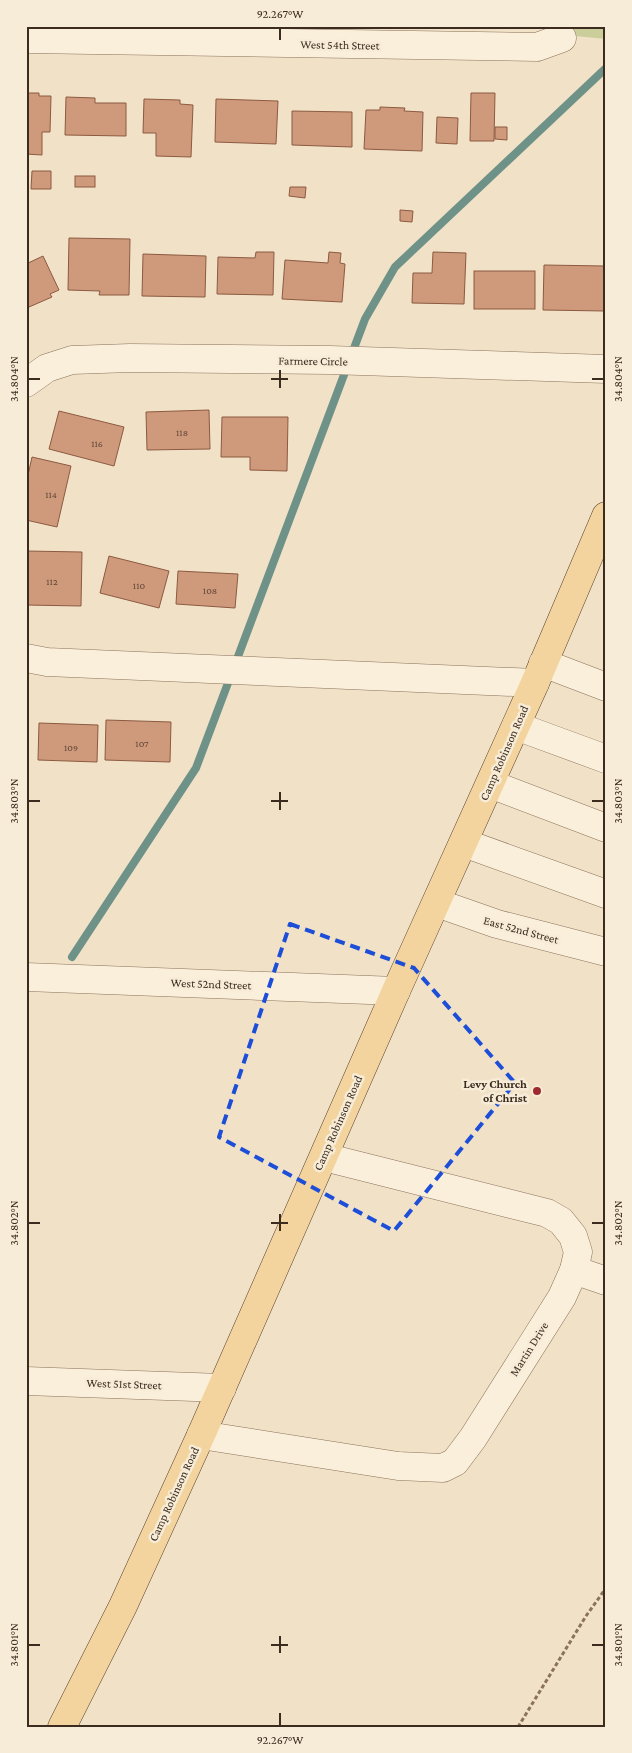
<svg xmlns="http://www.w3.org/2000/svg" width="632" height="1753" font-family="'Crimson Pro',serif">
<rect width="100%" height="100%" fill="#f0e1c7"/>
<polygon fill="#cbce9a" points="544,26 606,26 606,39 544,33"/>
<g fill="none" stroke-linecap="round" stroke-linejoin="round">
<polyline stroke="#6e9287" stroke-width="8" points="72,957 196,768 365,319 395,267 606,68"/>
</g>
<g fill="#cf997c" stroke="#8c5a40">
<polygon points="26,93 39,93 39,96 51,96 50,132 42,132 42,155 26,154"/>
<polygon points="471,93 495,93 494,141 470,141"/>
<polygon points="66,97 95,98 95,103 126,103 126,136 65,135"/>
<polygon points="144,99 180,100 180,104 193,105 191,157 156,156 156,133 143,133"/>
<polygon points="216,99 278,101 276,144 215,142"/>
<polygon points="380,107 405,108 404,111 423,112 422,151 364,149 366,110 380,110"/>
<polygon points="292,111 352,112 352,147 292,145"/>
<polygon points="437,117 458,118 457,144 436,143"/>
<polygon points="495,127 507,127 507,140 495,139"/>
<polygon points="32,171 51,171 51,189 31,189"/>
<rect x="75" y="176" width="20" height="11"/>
<polygon points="290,187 306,187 305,198 289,196"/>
<polygon points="400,210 413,211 412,222 400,221"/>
<polygon points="69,238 130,239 129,295 99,295 100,291 68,290"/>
<polygon points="256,252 274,252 273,295 217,294 218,257 255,258"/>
<polygon points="329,252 341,253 340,263 345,264 342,302 282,299 285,260 328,263"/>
<polygon points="433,252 466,253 464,304 412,303 413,273 432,273"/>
<polygon points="143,254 206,256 205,297 142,296"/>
<polygon points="43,256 59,290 50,294 52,297 29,307 28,304 26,305 26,264"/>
<polygon points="544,265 605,266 605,311 543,310"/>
<rect x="474" y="271" width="61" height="38"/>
<polygon points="209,410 210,449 147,450 146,412"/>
<polygon points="59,411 124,427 114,466 49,449"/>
<polygon points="222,417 288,417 287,471 250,470 250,457 221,457"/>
<polygon points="32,457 71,466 57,527 26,520 26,484"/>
<polygon points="26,551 82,552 81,606 26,605"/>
<polygon points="109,556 169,571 159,608 100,593"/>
<polygon points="178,571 238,574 235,608 176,604"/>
<polygon points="106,720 171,722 170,762 105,760"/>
<polygon points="39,723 98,725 97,762 38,760"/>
</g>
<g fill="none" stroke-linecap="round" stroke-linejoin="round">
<defs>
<g id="minor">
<polyline points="26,39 537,47 562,38"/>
<polyline points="26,383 47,368 72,360 130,358 330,360 606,369"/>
<polyline points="26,658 47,662 535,683"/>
<polyline points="543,663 606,687"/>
<polyline points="516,726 606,759"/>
<polyline points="490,784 606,828"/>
<polyline points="464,843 606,894"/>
<polyline points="437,903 497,924 606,952"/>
<polyline points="26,977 396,991"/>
<polyline points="574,1270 606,1281"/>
<polyline points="26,1381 222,1388"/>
<polyline points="201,1435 398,1466 443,1468 455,1462 473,1438 562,1297 574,1270 578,1252 573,1236 561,1221 547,1213 324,1157"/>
</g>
<polyline id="major" points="62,1727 123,1606 201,1435 396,991 535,683 606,516"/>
</defs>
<use href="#minor" stroke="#8c725b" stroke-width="29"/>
<use href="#major" stroke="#5a412f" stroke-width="29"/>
<polyline stroke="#8c725b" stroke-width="3" stroke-dasharray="4 2.5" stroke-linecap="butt" points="518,1727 586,1616 606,1588"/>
<use href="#minor" stroke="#faefda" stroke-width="28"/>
<use href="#major" stroke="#f3d49e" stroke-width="28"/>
</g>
<path fill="none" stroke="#1d4ed8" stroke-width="4" stroke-dasharray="10 6" stroke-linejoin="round" d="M290 924 414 968 515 1083 394 1231 219 1137Z"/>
<path fill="none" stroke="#3c2c1f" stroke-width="2" d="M280 28V40M280 370V388M28 379H40M271 379H288M592 379H604M280 792V810M28 801H40M271 801H288M592 801H604M280 1214V1231M28 1223H40M271 1223H288M592 1223H604M280 1636V1653M28 1645H40M271 1645H288M592 1645H604M280 1713V1726"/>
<circle fill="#9d2a31" stroke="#f7ecd7" stroke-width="2" cx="537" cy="1091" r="5"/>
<g text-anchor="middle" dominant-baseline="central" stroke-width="5" stroke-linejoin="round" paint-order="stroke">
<g font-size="10" fill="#614736">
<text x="182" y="432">118</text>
<text x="97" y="443">116</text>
<text x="51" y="494">114</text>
<text x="52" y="581">112</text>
<text x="139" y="585">110</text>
<text x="210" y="590">108</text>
<text x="142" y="743">107</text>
<text x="71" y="747">109</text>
</g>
<g font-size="12" fill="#3c2c1f" stroke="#f7ecd7">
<text transform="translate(340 45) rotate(1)">West 54th Street</text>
<text transform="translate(313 361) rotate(1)">Farmere Circle</text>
<text transform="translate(504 753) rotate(-66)">Camp Robinson Road</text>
<text transform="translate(521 930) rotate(15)">East 52nd Street</text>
<text transform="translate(211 984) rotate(2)">West 52nd Street</text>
<text transform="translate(338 1123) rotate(-66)">Camp Robinson Road</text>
<text transform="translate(529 1349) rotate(-58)">Martin Drive</text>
<text transform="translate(124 1384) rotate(2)">West 51st Street</text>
<text transform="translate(174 1494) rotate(-65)">Camp Robinson Road</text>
</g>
<g font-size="12" font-weight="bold" fill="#3c2c1f" stroke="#f7ecd7" text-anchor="end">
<text x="527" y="1084">Levy Church<tspan x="527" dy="14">of Christ</tspan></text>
</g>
</g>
<rect width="632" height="1753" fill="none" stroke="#f7ecd7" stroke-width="55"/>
<rect x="28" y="28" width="576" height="1698" fill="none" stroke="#3c2c1f" stroke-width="2"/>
<g font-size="12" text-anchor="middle" fill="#3c2c1f">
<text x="280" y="18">92.267°W</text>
<text transform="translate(14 379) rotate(-90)" y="4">34.804°N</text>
<text transform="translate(618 379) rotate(-90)" y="4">34.804°N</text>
<text transform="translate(14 801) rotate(-90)" y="4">34.803°N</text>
<text transform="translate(618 801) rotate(-90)" y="4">34.803°N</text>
<text transform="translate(14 1223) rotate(-90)" y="4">34.802°N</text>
<text transform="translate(618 1223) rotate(-90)" y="4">34.802°N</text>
<text transform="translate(14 1645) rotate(-90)" y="4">34.801°N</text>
<text transform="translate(618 1645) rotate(-90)" y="4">34.801°N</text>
<text x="280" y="1744">92.267°W</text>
</g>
</svg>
